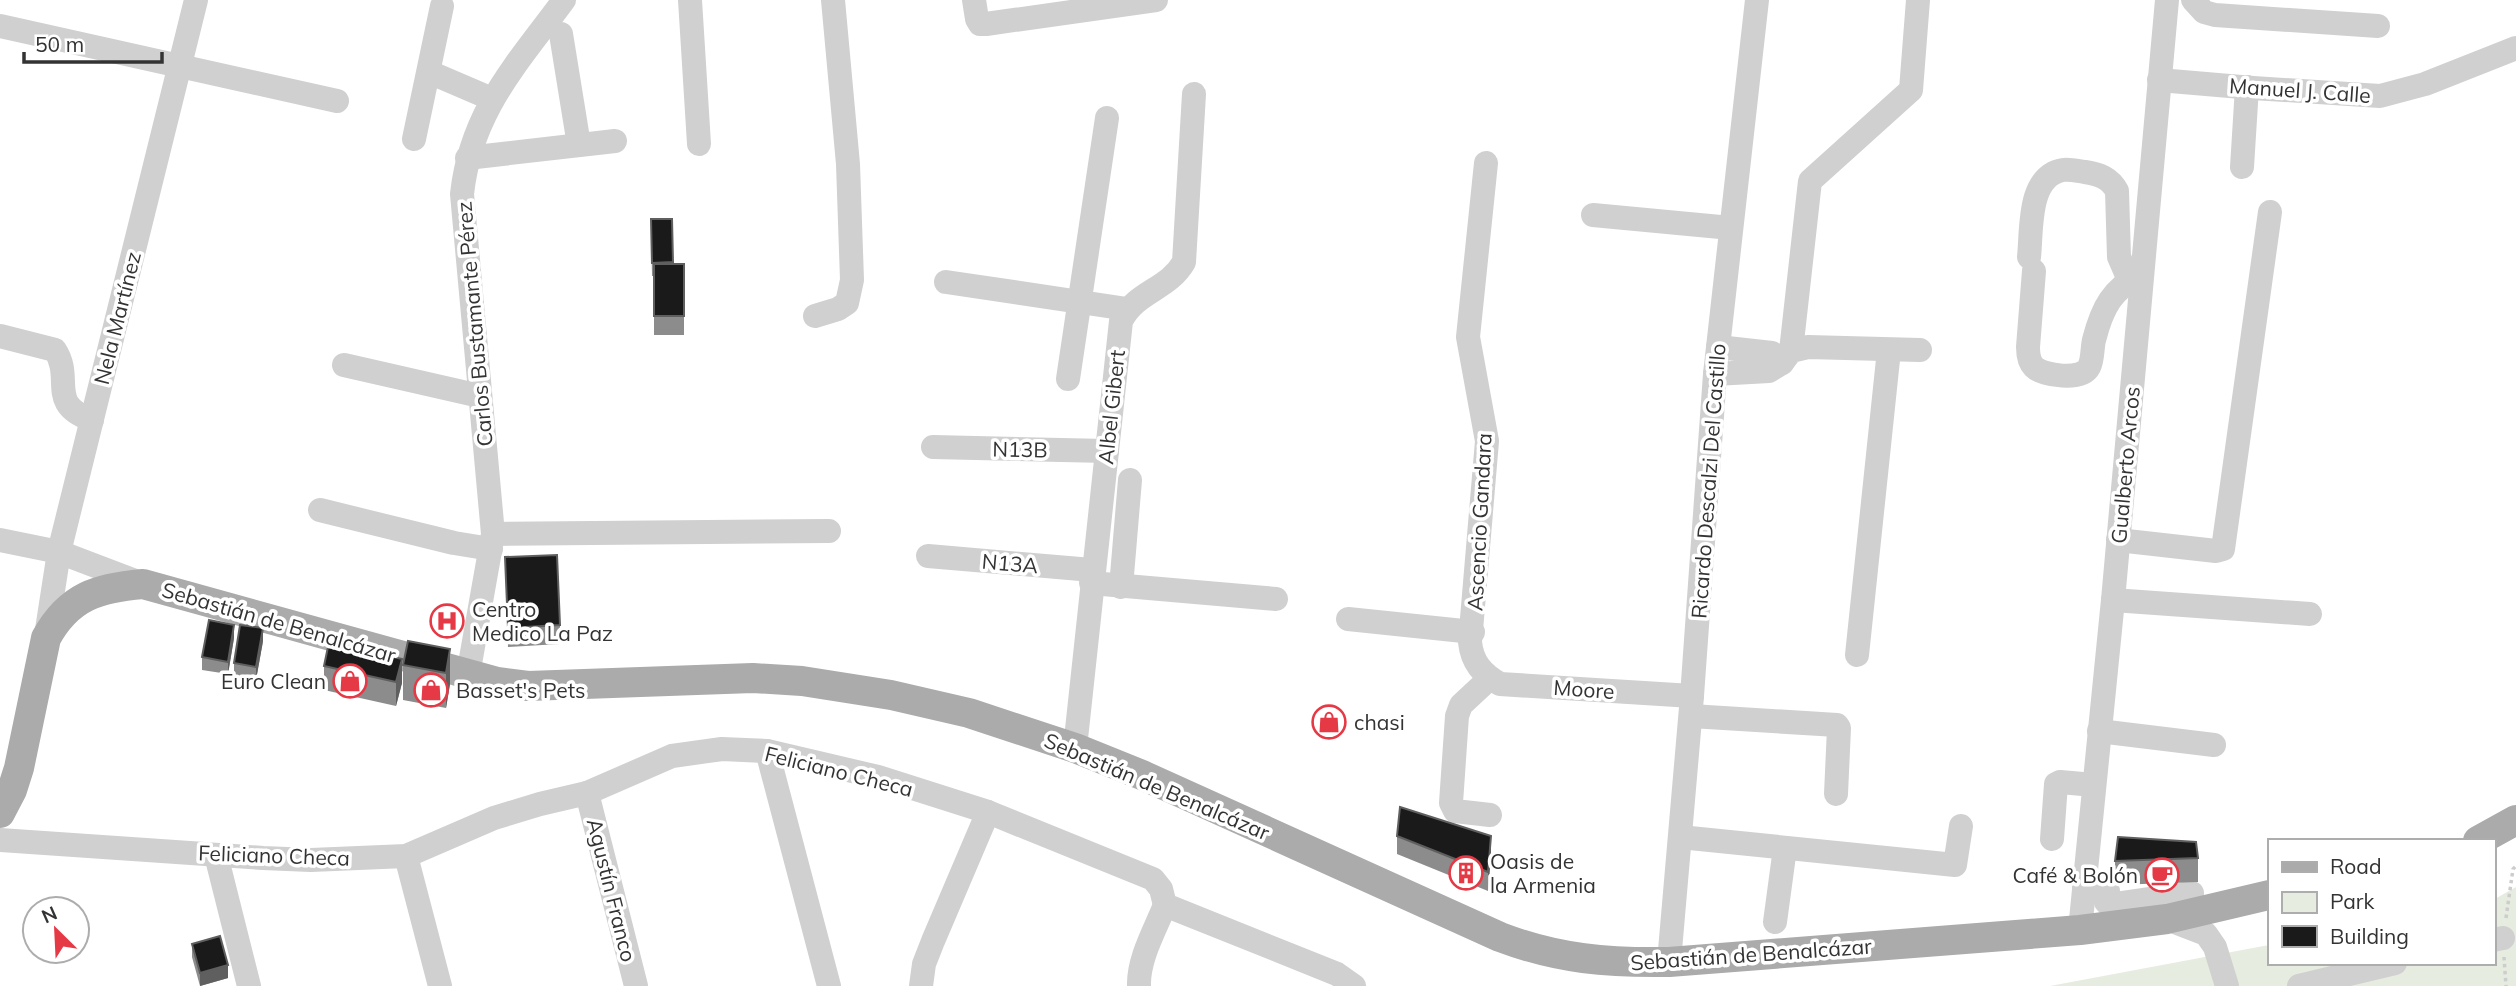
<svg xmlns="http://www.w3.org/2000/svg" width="2516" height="986" font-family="Mulish,sans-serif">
<rect width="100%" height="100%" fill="#fff"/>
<polygon fill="#e6ecdf" points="2516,887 2516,986 2050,986 2269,945 2269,963 2493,963 2493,900"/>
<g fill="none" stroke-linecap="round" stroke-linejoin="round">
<g stroke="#cdcdcd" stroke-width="3.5" stroke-dasharray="3.5 3.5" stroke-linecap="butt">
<polyline points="2506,918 2513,869 2516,866"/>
<polyline points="2504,957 2506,986"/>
</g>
<g stroke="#d0d0d0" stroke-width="24">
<polyline points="690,0 699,144"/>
<polyline points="974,0 977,19 980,24 986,24 1156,0"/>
<polyline points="2193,0 2204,12 2215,15 2378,26"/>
<polyline points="0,26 337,101"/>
<polyline points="561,34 579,145"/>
<polyline points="429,72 492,99"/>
<polyline points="2159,80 2253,88 2380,96 2425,84 2516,48"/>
<polyline points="414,139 442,6"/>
<polyline points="467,158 615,141"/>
<path d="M1486 163 1468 337 1487 441 1470 642C1472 662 1482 674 1500 684L1692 696"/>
<polyline points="2242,167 2247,87"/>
<polyline points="1593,215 1731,228"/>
<path d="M2029 257C2032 231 2027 176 2063 170 2069 169 2078 171 2085 172 2099 174 2110 178 2117 191L2119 257 2129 280"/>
<path d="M2034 271 2028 347C2028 354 2029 362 2034 367 2043 376 2082 381 2089 367 2093 360 2092 348 2094 340 2103 305 2112 291 2142 272"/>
<polyline points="946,282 1127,309"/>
<polyline points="815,316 838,309 847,303 852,280 848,164 833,0"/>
<path d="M0 336 55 350C74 379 46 404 92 420"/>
<polyline points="1718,347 1772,353 1782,363"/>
<polyline points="1791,351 1810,181 1911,90 1918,0"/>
<polyline points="344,365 480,396"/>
<polyline points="1715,374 1769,371 1782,363 1791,351 1808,347 1920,350"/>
<polyline points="1068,379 1107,118"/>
<polyline points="933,447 1107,451"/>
<polyline points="320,510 454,543 491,549"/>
<polyline points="493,534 829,531"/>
<polyline points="0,540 59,552 143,584"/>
<polyline points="2118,540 2216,551 2223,549 2270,212"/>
<polyline points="928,556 1092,570"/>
<polyline points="1091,583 1276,599"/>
<polyline points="1121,587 1130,480"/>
<polyline points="2113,600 2310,614"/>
<polyline points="1348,619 1473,632"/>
<polyline points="46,636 59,552 196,0"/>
<polyline points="1857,655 1889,350"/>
<path d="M468 675 493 534 462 194C471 111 517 64 564 0"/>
<polyline points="1490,678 1461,705 1457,716 1451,803 1455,811 1490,815"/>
<polyline points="1691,716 1837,725 1839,728 1836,794"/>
<polyline points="2099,731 2214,745"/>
<path d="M1075 748 1121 321C1136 291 1168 290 1184 262L1194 94"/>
<polyline points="767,751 829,986"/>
<polyline points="587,793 636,986"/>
<polyline points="1680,837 1955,865 1961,826"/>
<polyline points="2052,839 2056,784 2060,782 2094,785"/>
<polyline points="0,840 263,858 311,860 406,856 494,818 540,804 587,793 672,756 722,749 767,751 878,777 988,812 1153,879 1161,889 1165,905 1337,974 1354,986"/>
<polyline points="216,855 249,986"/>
<polyline points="406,856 440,986"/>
<polyline points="2084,888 2108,891 2106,902 2109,905 2192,893"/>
<polyline points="2167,919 2206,934 2215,947 2227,986"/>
<polyline points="1775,922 1785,848"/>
<polyline points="2080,930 2113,600 2167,0"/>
<polyline points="2493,940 2503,938"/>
<polyline points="1669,962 1692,696 1715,374 1757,0"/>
<polyline points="921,986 924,964 933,941 988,812"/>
<path d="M1139 986C1138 959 1155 930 1165 905"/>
<polyline points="2299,986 2395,963"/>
</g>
<g stroke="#ababab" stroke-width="30">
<path d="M0 813 12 790 19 768 46 638C69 596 98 588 143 584L497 682 528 686 753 678 802 681 891 695 969 713 1075 748 1142 775 1500 937C1558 959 1608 963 1669 962L2080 930 2167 919 2269 895"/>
<polyline points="2478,841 2516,820"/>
</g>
</g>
<g fill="#8c8c8c">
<polygon points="651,219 673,264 684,264 684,335 654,335 654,276 652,276"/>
<polygon points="505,557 560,625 560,644 508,647"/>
<polygon points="234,638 228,674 202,670 202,657"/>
<polygon points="263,641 256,680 234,676 234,663"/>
<polygon points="450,649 450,684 446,708 403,700 403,665"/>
<polygon points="324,666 402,683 396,706 324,690"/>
<polygon points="1397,836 1491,855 1488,891 1397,854"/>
<polygon points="2198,858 2198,882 2115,885 2115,861"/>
<polygon points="192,944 228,978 200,986 192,957"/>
</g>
<g fill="#5f5f5f">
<polygon points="234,625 234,638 228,674 228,662"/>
<polygon points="263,628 263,641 256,680 256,667"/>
<polygon points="450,649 450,684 446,708 446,673"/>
<polygon points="402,659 402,683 396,706 396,682"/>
<polygon points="1491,836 1491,855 1488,891 1488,872"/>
<polygon points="228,965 228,978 200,986 200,973"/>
</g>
<g fill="#1a1a1a" stroke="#5f5f5f" stroke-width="2">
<polygon points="651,219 672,219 673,262 652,263"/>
<rect x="654" y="264" width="30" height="52"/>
<polygon points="557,555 560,625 508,628 505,557"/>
<polygon points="209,620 234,625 228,662 202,657"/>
<polygon points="240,625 263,628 256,667 234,663"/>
<polygon points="408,641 450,649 446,673 403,665"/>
<polygon points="329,642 402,659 396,682 324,666"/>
<polygon points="1400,807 1491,836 1488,872 1397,836"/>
<polygon points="2118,837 2196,842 2198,858 2115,861"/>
<polygon points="220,936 228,965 200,973 192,944"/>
</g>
<defs>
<symbol id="hospital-ring" viewBox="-11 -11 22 22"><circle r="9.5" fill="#fff" stroke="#e63946" stroke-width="1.5"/><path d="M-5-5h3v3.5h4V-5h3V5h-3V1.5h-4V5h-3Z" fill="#e63946"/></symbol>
<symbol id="shop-ring" viewBox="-11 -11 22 22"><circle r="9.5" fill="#fff" stroke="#e63946" stroke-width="1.5"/><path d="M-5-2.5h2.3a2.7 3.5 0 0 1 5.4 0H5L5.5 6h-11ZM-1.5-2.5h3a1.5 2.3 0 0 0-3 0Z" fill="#e63946"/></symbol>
<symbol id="building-ring" viewBox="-11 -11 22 22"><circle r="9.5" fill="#fff" stroke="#e63946" stroke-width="1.5"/><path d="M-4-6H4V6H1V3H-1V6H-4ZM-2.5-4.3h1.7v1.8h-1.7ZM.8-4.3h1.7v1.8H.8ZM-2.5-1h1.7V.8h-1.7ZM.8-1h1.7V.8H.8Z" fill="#e63946"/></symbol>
<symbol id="cafe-ring" viewBox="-11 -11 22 22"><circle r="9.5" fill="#fff" stroke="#e63946" stroke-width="1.5"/><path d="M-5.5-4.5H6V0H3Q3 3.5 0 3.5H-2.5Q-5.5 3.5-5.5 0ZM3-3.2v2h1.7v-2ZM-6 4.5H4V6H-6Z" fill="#e63946"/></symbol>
</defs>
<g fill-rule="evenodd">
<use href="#hospital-ring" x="428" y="602" width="38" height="38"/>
<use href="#shop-ring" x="331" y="662" width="38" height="38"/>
<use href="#shop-ring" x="412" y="671" width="38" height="38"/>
<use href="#shop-ring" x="1310" y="703" width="38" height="38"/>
<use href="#building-ring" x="1447" y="854" width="38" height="38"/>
<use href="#cafe-ring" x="2143" y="856" width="38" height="38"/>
</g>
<g text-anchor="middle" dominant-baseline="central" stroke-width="7" stroke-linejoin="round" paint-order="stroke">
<g font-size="21" fill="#333" stroke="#fff">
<text transform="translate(2300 90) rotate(4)">Manuel J. Calle</text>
<text transform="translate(117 318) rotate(-76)">Nela Martínez</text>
<text transform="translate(474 324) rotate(-95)">Carlos Bustamante Pérez</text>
<text transform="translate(1111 407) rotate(-84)">Albel Gibert</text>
<text transform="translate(1020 449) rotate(1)">N13B</text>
<text transform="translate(2125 465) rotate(-85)">Gualberto Arcos</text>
<text transform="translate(1708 481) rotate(-86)">Ricardo Descalzi Del Castillo</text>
<text transform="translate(1479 522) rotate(-87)">Ascencio Gandara</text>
<text transform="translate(1010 563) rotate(5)">N13A</text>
<text transform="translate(279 622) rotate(16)">Sebastián de Benalcázar</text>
<text transform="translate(1584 689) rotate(4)">Moore</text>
<text transform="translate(839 771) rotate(14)">Feliciano Checa</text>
<text transform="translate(1157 786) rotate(23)">Sebastián de Benalcázar</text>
<text transform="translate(274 855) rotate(2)">Feliciano Checa</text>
<text transform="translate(612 890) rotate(76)">Agustín Franco</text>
<text transform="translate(1751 954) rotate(-4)">Sebastián de Benalcázar</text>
</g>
<g font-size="21" fill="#333" stroke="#fff" text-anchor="start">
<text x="472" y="609">Centro<tspan x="472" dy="24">Medico La Paz</tspan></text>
<text x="326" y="681" text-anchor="end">Euro Clean</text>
<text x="456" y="690">Basset's Pets</text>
<text x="1354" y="722">chasi</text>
<text x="1490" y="861">Oasis de<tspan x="1490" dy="24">la Armenia</tspan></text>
<text x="2138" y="875" text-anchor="end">Café &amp; Bolón</text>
</g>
</g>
<rect x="2268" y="839" width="228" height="126" fill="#ffffff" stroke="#adadad" stroke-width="2"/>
<rect x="2282" y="862" width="35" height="10" fill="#ababab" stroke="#adadad" stroke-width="2"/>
<text x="2330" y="874" font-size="21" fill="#333333">Road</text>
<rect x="2282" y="892" width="35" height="21" fill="#e6ecdf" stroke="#adadad" stroke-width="2"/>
<text x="2330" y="909" font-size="21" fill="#333333">Park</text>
<rect x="2282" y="926" width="35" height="21" fill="#1a1a1a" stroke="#adadad" stroke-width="2"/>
<text x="2330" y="944" font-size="21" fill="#333333">Building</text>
<g transform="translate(56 930) rotate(336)"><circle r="33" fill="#ffffff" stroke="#adadad" stroke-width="2"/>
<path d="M0-5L12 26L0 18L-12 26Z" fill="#e63946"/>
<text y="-10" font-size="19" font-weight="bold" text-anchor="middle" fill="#333333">N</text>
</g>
<path d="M24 52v10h138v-10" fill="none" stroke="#333333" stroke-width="3.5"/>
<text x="35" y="52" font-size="21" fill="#333333" stroke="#ffffff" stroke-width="5" paint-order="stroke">50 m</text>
</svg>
